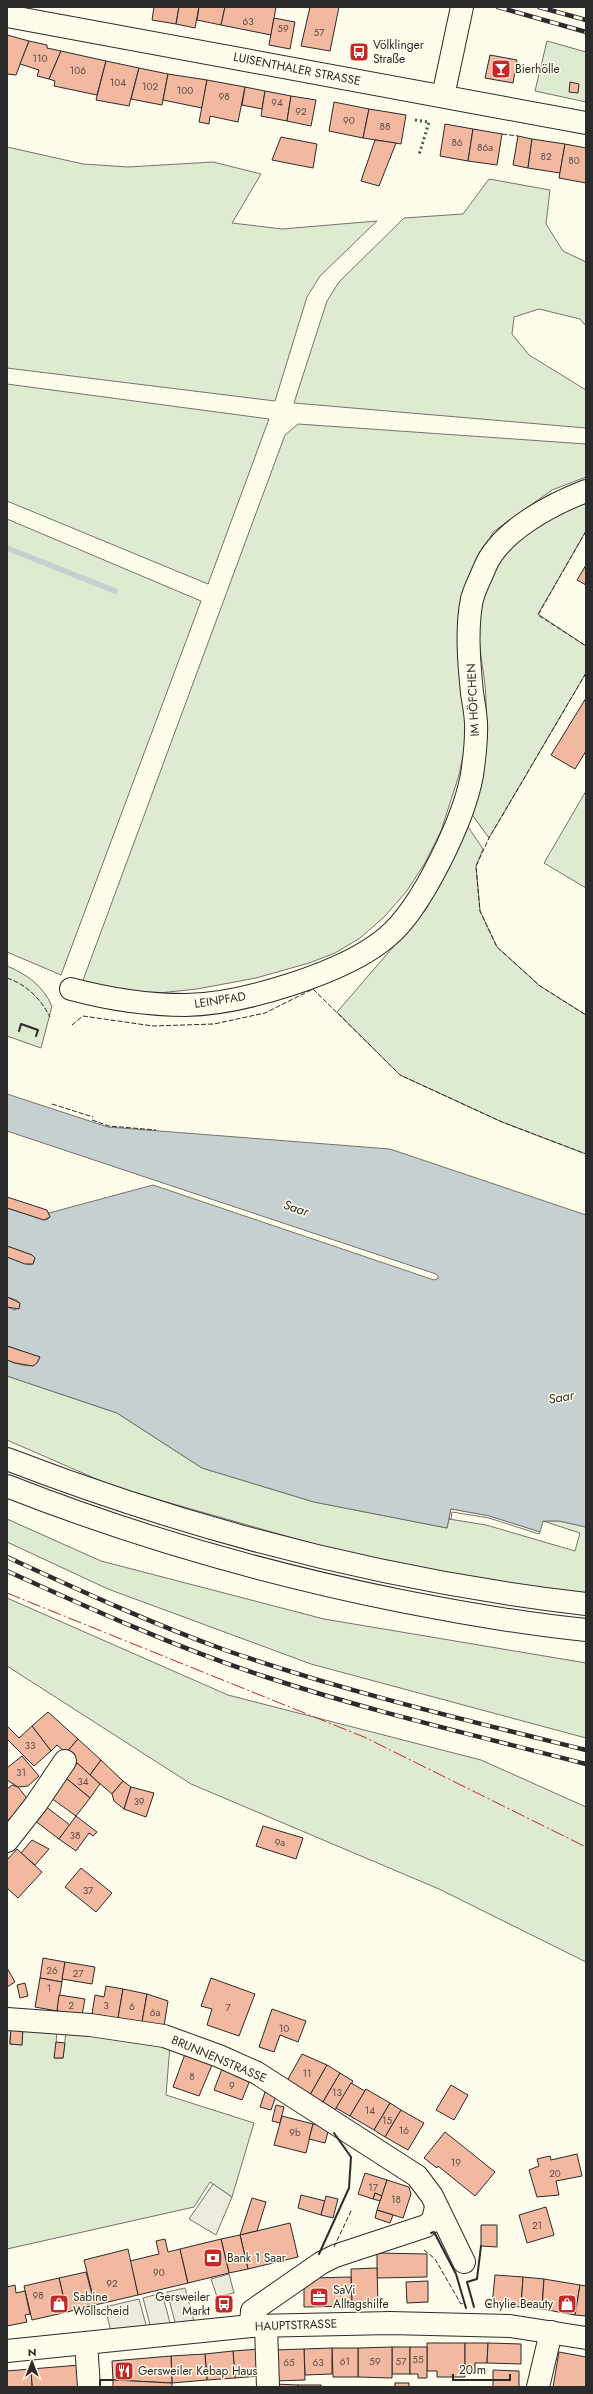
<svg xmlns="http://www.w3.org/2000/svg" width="593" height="2394" font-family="Jost,sans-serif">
<rect width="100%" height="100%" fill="#fdfbea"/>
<g fill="#deebd1" stroke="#74746e">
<polygon points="547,41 586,52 586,102 535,91"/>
<polygon points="7,147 83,164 128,167 213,162 261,174 232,223 282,229 377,221 320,276 307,297 275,401 7,368"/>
<polygon points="489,179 550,190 546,224 563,251 586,262 586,326 580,319 539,309 514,317 512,334 529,355 586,390 586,428 294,403 327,301 339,282 404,218 463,214"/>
<polygon points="7,384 269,419 208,584 7,501"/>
<polygon points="298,424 586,444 586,477 552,490 493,532 470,578 466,741 459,775 441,831 425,863 406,892 384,917 360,938 335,953 309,963 256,978 197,989 159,993 108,991 82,983 285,435"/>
<path d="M586 501V531L538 614 586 646V673L489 838 468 809C476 774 488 738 486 702 486 678 479 655 479 632 480 601 490 566 512 543 531 523 562 513 586 501Z"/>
<polygon points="7,519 201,601 61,975 7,952"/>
<polygon points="586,791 586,888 544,863"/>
<polygon points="464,821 483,849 476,866 480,911 497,947 540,986 586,1015 586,1154 502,1122 400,1075 337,1012 427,908"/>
<path d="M7 966C28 975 42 985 52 1006L41 1048 7 1036Z"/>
<polygon points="7,1376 117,1413 202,1468 314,1502 447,1528 449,1519 486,1525 575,1551 580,1533 543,1521 559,1521 586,1527 586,1598 353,1555 117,1488 7,1440"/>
<polygon points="7,1519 101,1561 324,1619 586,1663 586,1738 311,1664 108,1589 7,1542"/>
<polygon points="7,1598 228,1695 481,1760 586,1807 586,1962 439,1889 191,1784 7,1666"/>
<polygon points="7,2025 11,2026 10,2044 22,2045 23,2027 57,2030 55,2058 63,2058 66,2031 170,2045 166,2095 254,2123 232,2197 210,2182 194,2207 7,2249"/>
</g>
<g fill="#eceadb" stroke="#74746e">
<polygon points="213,2184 232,2197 216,2235 189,2219"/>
<polygon points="229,2274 234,2293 217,2297 211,2279"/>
<polygon points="185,2288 197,2332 178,2333 167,2292"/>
<polygon points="162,2293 173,2334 153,2336 143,2298"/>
<polygon points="139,2299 149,2336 113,2340 105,2307"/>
</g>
<path fill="#c7d0d0" stroke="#74746e" d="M7 1094 108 1127 390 1149 586 1215V1527L559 1521H543L540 1532 489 1516 451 1509 447 1528 314 1502 202 1468 117 1413 7 1376V1360C19 1364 33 1372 40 1357L7 1346V1307L15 1310 20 1306 17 1300 7 1297V1257L30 1265 35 1261 32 1255 7 1246V1208L45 1220 48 1219 49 1213 153 1185 434 1280 439 1278 436 1274 7 1131Z"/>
<polygon fill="#fdfbea" stroke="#74746e" points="451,1509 489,1516 540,1532 539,1534 489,1518 452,1512 451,1519 449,1519"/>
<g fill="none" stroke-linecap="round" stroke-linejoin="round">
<polyline stroke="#c7d0d0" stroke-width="5.5" points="7,548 115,591"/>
</g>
<g fill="#f2b8a0" stroke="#2b2b2b">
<polygon points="154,7 179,7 176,24 152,20"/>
<polygon points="179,7 199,7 195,28 176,24"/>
<polygon points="199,7 225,7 221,25 197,20"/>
<polygon points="225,7 276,7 271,35 221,25"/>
<polygon points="310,7 339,7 330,51 301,46"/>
<polygon points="274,18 295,22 290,49 269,45"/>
<polygon points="7,35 29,41 16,75 7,74"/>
<polygon points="29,41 47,45 47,48 61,51 49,79 37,76 39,70 20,64"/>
<polygon points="61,51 106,61 97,95 54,86 55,81 49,79"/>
<polygon points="490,55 517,60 513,83 485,78"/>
<polygon points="106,61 139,68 129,106 96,100"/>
<polygon points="139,68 168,74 162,105 131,99"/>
<polygon points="168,74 207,80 202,108 163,100"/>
<polygon points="207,80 245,87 238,122 210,116 209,124 199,122"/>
<polygon points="570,82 579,84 578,93 569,92"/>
<polygon points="245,87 265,91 262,109 242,105"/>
<polygon points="265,91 291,96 287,121 261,116"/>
<polygon points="291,96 316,100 311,126 287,121"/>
<polygon points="334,102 369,109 363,138 329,131"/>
<polygon points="369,109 406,115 401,144 363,138"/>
<polygon points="445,124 473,129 468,161 440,156"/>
<polygon points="473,129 502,134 497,165 468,161"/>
<polygon points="518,136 532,139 528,168 513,165"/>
<polygon points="281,137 317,144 313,168 272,160"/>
<polygon points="532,139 565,144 560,173 528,168"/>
<polygon points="375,140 396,143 379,186 361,181"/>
<polygon points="565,144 586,148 586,183 559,178"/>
<polygon points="586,565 586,585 577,580"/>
<polygon points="586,698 586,751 575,769 551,755"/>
<polygon points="7,1197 47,1210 50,1217 44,1220 7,1208"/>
<polygon points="7,1246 32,1255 35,1258 33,1264 25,1264 7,1257"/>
<polygon points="7,1297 20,1303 19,1309 7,1307"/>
<polygon points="7,1346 40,1357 37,1363 33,1366 15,1363 7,1360"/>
<polygon points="48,1712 78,1739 66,1753 57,1745 51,1751 32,1726"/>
<polygon points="7,1726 19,1738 32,1726 51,1751 34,1766 7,1739"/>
<polygon points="78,1739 101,1760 90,1775 66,1753"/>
<polygon points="22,1756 39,1776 28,1786 18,1787 7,1780 7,1768"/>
<polygon points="101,1760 123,1781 112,1794 90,1775"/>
<polygon points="77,1763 100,1784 90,1798 66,1778"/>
<polygon points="66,1778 90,1798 76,1816 51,1798"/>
<polygon points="123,1781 131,1787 124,1809 114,1801 112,1794"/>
<polygon points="12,1785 18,1787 30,1802 7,1821 7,1789"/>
<polygon points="131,1787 154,1793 146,1817 124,1809"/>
<polygon points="45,1806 70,1825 59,1839 34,1820"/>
<polygon points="76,1816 97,1832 93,1836 89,1833 76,1851 59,1839"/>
<polygon points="263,1826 303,1838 296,1859 256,1846"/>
<polygon points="32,1840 49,1849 35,1865 21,1853"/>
<polygon points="17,1849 42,1872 18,1898 7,1888 7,1860"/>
<polygon points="81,1868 112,1893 96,1912 65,1887"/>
<polygon points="43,1958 65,1962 62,1982 40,1978"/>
<polygon points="65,1962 95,1967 92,1984 62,1979"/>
<polygon points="7,1968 15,1982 7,1987"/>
<polygon points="40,1978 62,1982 57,2011 35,2007"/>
<polygon points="211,1978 255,1994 239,2036 207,2025 212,2009 201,2006"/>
<polygon points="25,1983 28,1996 20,1998 17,1985"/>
<polygon points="106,1986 123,1989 118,2018 92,2014 95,1995 104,1997"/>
<polygon points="123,1989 147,1994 142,2022 118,2018"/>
<polygon points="147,1994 168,2001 164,2026 142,2022"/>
<polygon points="59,1995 85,1999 82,2015 57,2011"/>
<polygon points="272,2009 306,2021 298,2042 280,2035 274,2052 259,2047"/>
<polygon points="11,2026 23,2027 22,2045 10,2044"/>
<polygon points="56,2042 65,2043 63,2058 54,2058"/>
<polygon points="185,2054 212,2065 199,2096 173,2087"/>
<polygon points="302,2054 327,2065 310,2095 287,2081"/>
<polygon points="327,2065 340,2073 323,2102 310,2095"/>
<polygon points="222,2069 250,2080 242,2100 214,2090"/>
<polygon points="340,2073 353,2081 335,2110 323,2102"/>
<polygon points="351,2083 365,2091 350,2116 336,2108"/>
<polygon points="451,2085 468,2095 454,2120 436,2110"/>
<polygon points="366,2089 390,2103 374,2130 350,2116"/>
<polygon points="265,2092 276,2096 271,2110 260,2107"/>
<polygon points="390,2103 401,2110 385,2137 374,2130"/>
<polygon points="276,2105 284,2107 280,2123 272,2121"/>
<polygon points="401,2110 424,2123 408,2150 385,2137"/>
<polygon points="282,2116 313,2124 306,2153 274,2145"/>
<polygon points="313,2124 329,2128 325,2143 309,2139"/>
<polygon points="445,2132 495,2172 475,2196 438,2166 437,2168 424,2158"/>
<polygon points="577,2154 582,2176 556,2181 559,2195 537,2197 529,2170 539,2166 537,2159 550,2156 551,2160"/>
<polygon points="365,2173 387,2180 382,2196 375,2193 373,2199 358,2194"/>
<polygon points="387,2180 409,2187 411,2194 403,2218 377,2210"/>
<polygon points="375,2193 382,2196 380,2201 373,2199"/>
<polygon points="301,2195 325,2201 321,2215 298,2208"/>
<polygon points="326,2196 338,2199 333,2218 321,2215"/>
<polygon points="252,2198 266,2202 257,2231 240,2235"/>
<polygon points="546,2207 554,2235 527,2243 519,2215"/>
<polygon points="377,2210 393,2215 390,2223 375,2218"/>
<polygon points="290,2223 298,2257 248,2269 240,2235"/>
<polygon points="481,2225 497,2225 497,2247 481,2246"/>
<polygon points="240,2235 248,2269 229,2273 221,2239"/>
<polygon points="165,2239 168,2252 180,2249 188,2283 138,2295 130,2261 159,2254 156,2241"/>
<polygon points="221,2239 229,2273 188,2283 180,2249"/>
<polygon points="128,2249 138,2295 95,2305 84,2260"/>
<polygon points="377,2253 427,2254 427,2277 377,2278"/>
<polygon points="377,2268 378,2306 352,2306 351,2269"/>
<polygon points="86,2272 95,2305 67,2312 59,2278"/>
<polygon points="495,2275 523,2277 521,2307 492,2305"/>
<polygon points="351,2277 352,2306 304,2307 304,2283 312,2278"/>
<polygon points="523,2277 544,2279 542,2309 521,2307"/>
<polygon points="59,2278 67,2312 32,2320 24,2286"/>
<polygon points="544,2279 580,2285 575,2315 542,2309"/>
<polygon points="428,2281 428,2302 407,2303 406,2282"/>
<polygon points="15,2285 16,2293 25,2291 30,2314 25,2315 27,2322 7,2326 7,2287"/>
<polygon points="580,2285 586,2286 586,2316 575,2315"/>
<polygon points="427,2343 465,2343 465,2377 437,2377 437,2371 427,2371"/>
<polygon points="465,2343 488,2343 487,2363 475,2363 475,2373 465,2373"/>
<polygon points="488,2343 521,2344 521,2364 487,2363"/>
<rect x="392" y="2347" width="18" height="27"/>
<polygon points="392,2347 392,2378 358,2377 358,2348"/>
<polygon points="410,2347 427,2347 427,2378 418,2378 418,2374 410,2374"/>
<polygon points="332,2348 358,2348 358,2377 333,2377"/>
<polygon points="332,2348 332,2374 305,2375 304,2349"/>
<polygon points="260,2349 260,2376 235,2378 233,2351"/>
<polygon points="304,2349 305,2380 274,2381 274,2350"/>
<polygon points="233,2351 235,2378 207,2380 205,2354"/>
<polygon points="559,2352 586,2357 586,2387 553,2387"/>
<polygon points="205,2354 207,2380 172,2383 171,2356"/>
<polygon points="171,2356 172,2383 113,2380 112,2361"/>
<polygon points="80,2365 81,2387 32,2387 31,2369"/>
<polygon points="31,2369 32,2387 7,2387 7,2371"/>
<polygon points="493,2370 519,2371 519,2387 493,2387"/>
<polygon points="113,2380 172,2383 172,2387 113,2387"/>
<rect x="395" y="2383" width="14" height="4"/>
<polygon points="274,2384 298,2385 298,2387 274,2387"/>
<rect x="298" y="2385" width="23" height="2"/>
</g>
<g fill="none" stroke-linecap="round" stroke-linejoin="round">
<defs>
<g id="minor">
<polyline points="443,96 462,7"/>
<path d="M71 989C108 999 147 1005 186 1005 242 1004 345 973 387 937 422 908 464 819 472 775 474 761 476 746 476 732 477 719 474 706 472 693 469 663 466 628 472 599 475 588 481 577 485 567 500 531 552 504 586 491"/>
<polyline points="7,1841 36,1804 65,1761"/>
<polyline points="7,2019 90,2025 164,2036 219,2056 257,2073 417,2176 432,2196 464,2262"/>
<polyline points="251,2326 252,2311 321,2263 335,2256 426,2226 433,2220 436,2207"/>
<polyline points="266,2326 268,2387"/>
<polyline points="86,2343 89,2387"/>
<polyline points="538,2387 551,2332"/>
</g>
<g id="major">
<polyline points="7,16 586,123"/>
<polyline points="7,2351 251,2326 390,2323 510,2326 586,2338"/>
</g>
<g id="highway">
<path d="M7 1459C194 1531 387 1581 586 1604"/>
<path d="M7 1486C134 1536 267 1574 401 1601 462 1613 524 1624 586 1630"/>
</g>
</defs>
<use href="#minor" stroke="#2b2b2b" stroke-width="24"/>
<use href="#major" stroke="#2b2b2b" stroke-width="24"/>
<use href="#highway" stroke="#2b2b2b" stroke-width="24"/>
<use href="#minor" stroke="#fdfbea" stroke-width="22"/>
<use href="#major" stroke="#fdfbea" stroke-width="22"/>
<use href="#highway" stroke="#fdfbea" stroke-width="22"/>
<defs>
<g id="rail">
<polyline points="498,7 586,32"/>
<polyline points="539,7 586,20"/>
<path d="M7 1557C79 1590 150 1623 225 1650 343 1691 465 1720 586 1750"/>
<path d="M7 1571C91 1609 175 1647 263 1676 369 1711 478 1736 586 1764"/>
</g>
</defs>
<use href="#rail" stroke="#2b2b2b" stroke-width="4.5"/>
<use href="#rail" stroke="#fdfbea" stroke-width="3" stroke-dasharray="9" stroke-linecap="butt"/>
<polyline stroke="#34623c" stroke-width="3" stroke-dasharray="2 3" stroke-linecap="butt" points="415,120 429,122 419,155"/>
<g stroke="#2b2b2b" stroke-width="1" stroke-dasharray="5 2" stroke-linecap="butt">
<polyline points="502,134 518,136"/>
<polyline points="586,531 538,615 586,646"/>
<polyline points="586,673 489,838 476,866 480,911 497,947 540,986 586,1015"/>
<path d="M7 978C26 984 41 999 50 1017"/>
<polyline points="72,1025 83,1016 153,1026 214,1024 265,1013 313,989 400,1075 502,1122 586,1154"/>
<polyline points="52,1104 93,1117"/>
<polyline points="92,1120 109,1126 156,1130"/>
<polyline points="334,2247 352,2209"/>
<polyline points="424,2250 435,2259 461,2304 464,2303"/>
</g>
<g stroke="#2b2b2b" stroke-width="2">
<polyline points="19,1031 21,1024 38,1030 36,1036"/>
<polyline points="431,2233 434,2232 456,2274 466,2308"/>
<polyline points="319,2254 349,2188 351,2157 334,2133"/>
<polyline points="488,2304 492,2305"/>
<polyline points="474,2307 467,2282 477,2279 481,2246"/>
<polyline points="100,2385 100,2380 113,2380"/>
</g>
<polyline stroke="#c62828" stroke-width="1" stroke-dasharray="14 3 2 3" stroke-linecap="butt" points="7,1593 364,1737 586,1847"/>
</g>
<defs>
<symbol id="bus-square" viewBox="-11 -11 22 22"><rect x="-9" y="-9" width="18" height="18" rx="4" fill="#c62828" stroke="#fdfbea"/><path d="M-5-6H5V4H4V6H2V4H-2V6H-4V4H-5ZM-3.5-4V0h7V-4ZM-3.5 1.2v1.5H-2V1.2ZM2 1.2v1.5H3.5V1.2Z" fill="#fff"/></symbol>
<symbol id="bar-square" viewBox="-11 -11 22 22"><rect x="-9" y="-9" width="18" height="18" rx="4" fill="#c62828" stroke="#fdfbea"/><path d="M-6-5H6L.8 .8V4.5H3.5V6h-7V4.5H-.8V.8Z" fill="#fff"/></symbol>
<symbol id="bank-square" viewBox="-11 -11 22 22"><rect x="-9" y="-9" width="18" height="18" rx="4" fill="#c62828" stroke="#fdfbea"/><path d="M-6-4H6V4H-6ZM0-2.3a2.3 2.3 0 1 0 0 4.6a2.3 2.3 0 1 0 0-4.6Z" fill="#fff"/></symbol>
<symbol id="office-square" viewBox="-11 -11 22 22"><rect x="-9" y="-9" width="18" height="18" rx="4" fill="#c62828" stroke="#fdfbea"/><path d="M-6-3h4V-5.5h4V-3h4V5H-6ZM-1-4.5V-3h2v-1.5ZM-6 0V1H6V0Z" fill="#fff"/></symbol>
<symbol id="shop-square" viewBox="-11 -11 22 22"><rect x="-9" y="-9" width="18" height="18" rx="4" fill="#c62828" stroke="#fdfbea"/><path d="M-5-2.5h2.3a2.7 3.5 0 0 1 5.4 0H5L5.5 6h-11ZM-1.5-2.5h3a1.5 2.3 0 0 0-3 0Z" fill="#fff"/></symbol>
<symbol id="restaurant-square" viewBox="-11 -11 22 22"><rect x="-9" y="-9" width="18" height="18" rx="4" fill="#c62828" stroke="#fdfbea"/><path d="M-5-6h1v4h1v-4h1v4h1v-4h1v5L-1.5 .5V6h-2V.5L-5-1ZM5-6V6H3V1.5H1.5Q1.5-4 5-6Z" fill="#fff"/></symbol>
</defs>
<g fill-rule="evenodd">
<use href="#bus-square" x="348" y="41" width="22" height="22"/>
<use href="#bar-square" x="490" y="58" width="22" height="22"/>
<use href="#bank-square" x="202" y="2247" width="22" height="22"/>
<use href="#office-square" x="308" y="2286" width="22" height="22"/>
<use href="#shop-square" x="48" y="2293" width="22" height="22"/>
<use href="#bus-square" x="213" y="2293" width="22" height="22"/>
<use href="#shop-square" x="556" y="2293" width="22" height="22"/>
<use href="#restaurant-square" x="113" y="2360" width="22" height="22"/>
</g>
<g text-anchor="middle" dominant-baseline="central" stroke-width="3" stroke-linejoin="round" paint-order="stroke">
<g font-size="10" fill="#5d4e48">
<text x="248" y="21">63</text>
<text x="283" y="28">59</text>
<text x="319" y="32">57</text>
<text x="40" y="58">110</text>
<text x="78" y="70">106</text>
<text x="118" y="82">104</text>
<text x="150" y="86">102</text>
<text x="185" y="90">100</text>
<text x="224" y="96">98</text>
<text x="277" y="102">94</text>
<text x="301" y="111">92</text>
<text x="349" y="120">90</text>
<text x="385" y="126">88</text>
<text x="457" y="142">86</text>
<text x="485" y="147">86a</text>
<text x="546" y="156">82</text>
<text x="574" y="160">80</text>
<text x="30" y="1745">33</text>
<text x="21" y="1772">31</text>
<text x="83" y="1781">34</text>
<text x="139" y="1801">39</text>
<text x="75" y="1835">38</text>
<text x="280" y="1842">9a</text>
<text x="88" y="1890">37</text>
<text x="52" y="1970">26</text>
<text x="78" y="1973">27</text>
<text x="49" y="1988">1</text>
<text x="71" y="2005">2</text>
<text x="106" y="2005">3</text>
<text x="132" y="2006">6</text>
<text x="228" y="2007">7</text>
<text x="155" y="2012">6a</text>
<text x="284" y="2028">10</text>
<text x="307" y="2073">11</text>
<text x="192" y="2076">8</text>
<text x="232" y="2085">9</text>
<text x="337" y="2092">13</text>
<text x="370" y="2110">14</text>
<text x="387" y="2120">15</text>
<text x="404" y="2130">16</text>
<text x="295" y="2132">9b</text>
<text x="456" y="2162">19</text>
<text x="555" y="2173">20</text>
<text x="373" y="2187">17</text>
<text x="396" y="2199">18</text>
<text x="537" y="2225">21</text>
<text x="159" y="2272">90</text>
<text x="112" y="2283">92</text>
<text x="38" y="2295">98</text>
<text x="418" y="2359">55</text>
<text x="345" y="2361">61</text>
<text x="375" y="2361">59</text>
<text x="401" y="2361">57</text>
<text x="289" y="2362">65</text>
<text x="318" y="2362">63</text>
</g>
<g font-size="12" fill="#2b2b2b" stroke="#fdfbea" text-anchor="start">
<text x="373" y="45">Völklinger<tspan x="373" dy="14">Straße</tspan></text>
<text x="515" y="69">Bierhölle</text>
<text x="227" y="2258">Bank 1 Saar</text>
<text x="333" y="2290">SaVi<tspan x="333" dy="14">Alltagshilfe</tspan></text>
<text x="73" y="2297">Sabine<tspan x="73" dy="14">Wollscheid</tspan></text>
<text x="210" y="2297" text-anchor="end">Gersweiler<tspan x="210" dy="14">Markt</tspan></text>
<text x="553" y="2304" text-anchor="end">Chylie Beauty</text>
<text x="138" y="2371">Gersweiler Kebap Haus</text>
</g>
<g font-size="12" fill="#2b2b2b" stroke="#fdfbea">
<text transform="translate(297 69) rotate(11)">LUISENTHALER STRASSE</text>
<text transform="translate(473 700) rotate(-93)">IM HÖFCHEN</text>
<text transform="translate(220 1000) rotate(-9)">LEINPFAD</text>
<text transform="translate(219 2059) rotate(23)">BRUNNENSTRASSE</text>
<text transform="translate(296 2325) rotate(-2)">HAUPTSTRASSE</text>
</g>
<g font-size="13" font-style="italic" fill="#2b2b2b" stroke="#fdfbea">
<text transform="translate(296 1208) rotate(18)">Saar</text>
<text transform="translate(561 1397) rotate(-10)">Saar</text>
</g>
</g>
<rect width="593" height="2394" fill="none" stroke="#2b2b2b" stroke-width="16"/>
<g transform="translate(32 2362)" stroke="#fdfbea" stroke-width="3" paint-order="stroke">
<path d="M0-3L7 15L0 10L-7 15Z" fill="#2b2b2b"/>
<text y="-6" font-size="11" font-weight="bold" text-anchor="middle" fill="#2b2b2b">N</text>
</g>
<path d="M453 2374v6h57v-6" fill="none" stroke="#2b2b2b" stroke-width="2"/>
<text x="459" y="2374" font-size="12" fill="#2b2b2b" stroke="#fdfbea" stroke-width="3" paint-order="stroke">20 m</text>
</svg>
